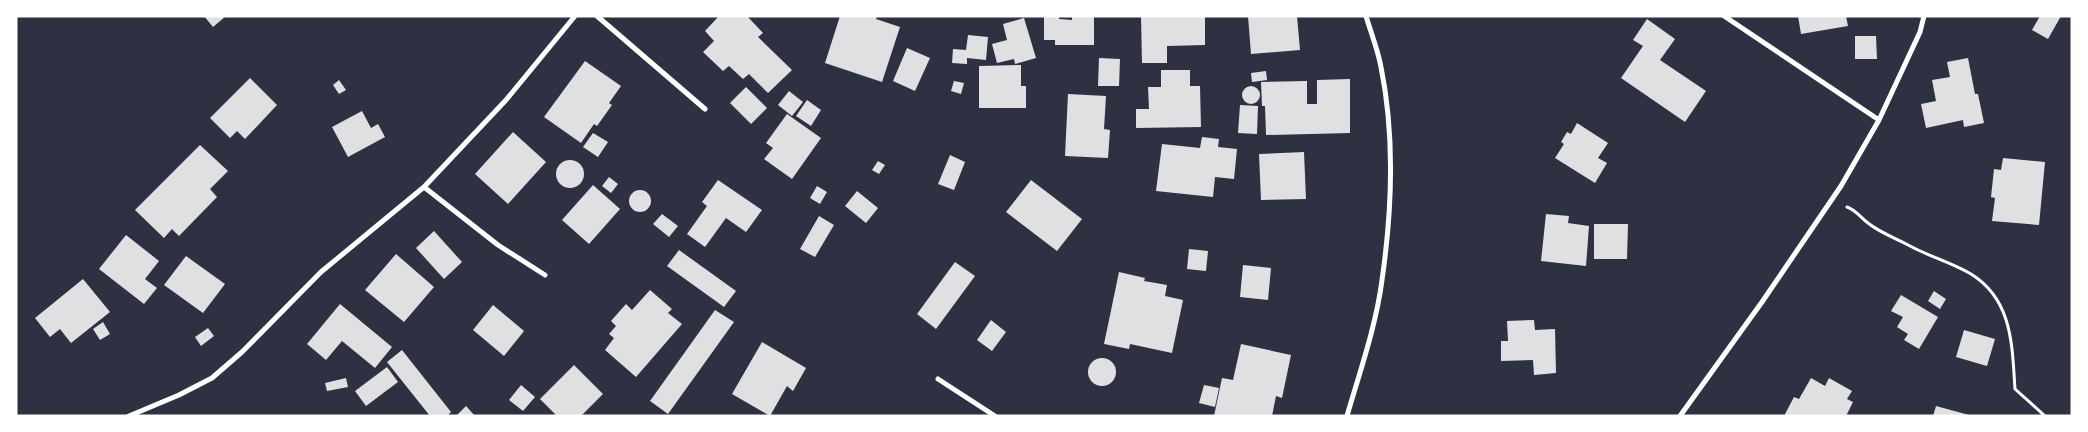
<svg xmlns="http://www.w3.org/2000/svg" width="2088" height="432" font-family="'PT Serif',serif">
<rect width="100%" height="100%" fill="#2d3142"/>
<path fill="#e0e0e3" d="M204,16H226L213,27Z
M719,16H747L763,33L758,37L792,70L768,93L749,74L743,79L729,66L723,71L703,52L714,41L705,31Z
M840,16H877L876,19L900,27L882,82L825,63Z
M1044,16H1059V19L1072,20V16H1094V45H1055V40H1044Z
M1141,16H1205V45L1167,46V63H1142Z
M1248,16H1297L1300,50L1251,54Z
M1798,16H1846L1848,26L1801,34Z
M2040,16H2061L2048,39L2032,30Z
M1024,18L1036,58L1015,64L1014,59L997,63L992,44L1007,40L1003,24Z
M1647,19L1675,39L1660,60L1706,91L1685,122L1621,78L1643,46L1633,40Z
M968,35L988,37L986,60L967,58V64L952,63L953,49L966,50Z
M1855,36H1876L1877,59H1855Z
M907,48L930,58L915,91L893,81Z
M1099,58L1120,59L1119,86H1098Z
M1968,58L1975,94H1978L1984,123L1964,127L1963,120L1926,128L1921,104L1936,101L1932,80L1950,77L1947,62Z
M585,61L621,86L609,103L612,105L597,126L594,124L581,143L544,117Z
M1021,65V86H1026V108H979V66Z
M1161,70H1190V86H1200L1201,127L1136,128V109H1149L1148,87H1161Z
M1266,71L1267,80L1252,82L1251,73Z
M250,78L277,105L245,139L237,131L230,138L210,118Z
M1350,79V133L1266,135L1265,106H1262L1261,82L1307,81V104H1317V80Z
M339,80L346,90L339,94L333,85Z
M954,81L964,83L961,94L951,91Z
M1242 95a9 9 0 1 1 18 0a9 9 0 1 1-18 0Z
M746,87L767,108L751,124L730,103Z
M789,91L803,102L792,116L778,105Z
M1068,94L1106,96L1104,129L1110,130L1108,158L1065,156Z
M807,100L821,110L811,126L796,116Z
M1240,105L1258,106L1257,134L1238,133Z
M362,111L371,128L378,124L385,137L348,157L332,127Z
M787,114L821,138L792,179L764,159L773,148L766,143Z
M1577,123L1608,143L1598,158L1607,163L1595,183L1555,158L1564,144L1561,142L1567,132L1571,134Z
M513,132L546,162L508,204L475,174Z
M593,133L608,142L598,157L583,147Z
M1202,137L1219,139L1218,147L1237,149L1234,179L1215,177L1213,197L1156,191L1162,144L1200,148Z
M200,145L228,171L210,189L217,197L179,236L172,229L164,238L135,210Z
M1304,152L1306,199L1261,200L1259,154Z
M950,155L965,162L954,190L938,184Z
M2003,158L2045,162L2039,225L1992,221L1995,198L1991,197L1994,169L2001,170Z
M556 174a14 14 0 1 1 28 0a14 14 0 1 1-28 0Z
M878,161L885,165L879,174L872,170Z
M609,177L618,184L611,193L602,186Z
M718,180L762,210L746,232L726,218L705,247L687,234L707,206L702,202Z
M1031,180L1082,219L1057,251L1006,212Z
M593,185L620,209L589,244L562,220Z
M817,186L827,192L820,204L810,198Z
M629 201a11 11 0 1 1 22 0a11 11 0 1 1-22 0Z
M857,191L878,208L866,223L845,206Z
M662,214L678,226L669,237L653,224Z
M1546,214L1569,216L1568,223L1589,226L1586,266L1541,261Z
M819,216L834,225L815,257L800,249Z
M1594,224H1628L1627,259H1594Z
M434,231L462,262L444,279L416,248Z
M126,235L159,261L145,279L157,288L144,304L99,269Z
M1189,249L1208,251L1206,271L1187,269Z
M679,250L736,291L724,307L667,266Z
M396,254L434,287L404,322L365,290Z
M186,256L225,284L203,313L164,285Z
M955,262L975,276L936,329L917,314Z
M1243,265L1271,268L1268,300L1240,297Z
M1119,272L1145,278L1144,281L1167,285L1165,296L1183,300L1172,353L1130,344L1129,349L1104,344Z
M83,279L110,312L71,343L60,329L50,337L35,318Z
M650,290L672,309L668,313L682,324L636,377L605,350L614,338L609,334L616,326L611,321L626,304L632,310Z
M1934,291L1946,299L1940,309L1928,301Z
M1901,295L1938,317L1919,349L1904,340L1908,334L1897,327L1903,317L1891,311Z
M340,304L392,347L375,368L342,341L326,360L307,344Z
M493,305L524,331L504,356L473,330Z
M715,310L734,322L668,414L650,401Z
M991,320L1006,332L992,351L977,340Z
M1534,320L1535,330L1555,329L1556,373L1534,375L1533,360L1501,361V341H1508L1507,321Z
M103,322L110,334L100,340L93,329Z
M208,328L214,336L201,346L195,337Z
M1964,330L1995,339L1987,366L1956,357Z
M762,342L806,368L793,391L787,386L770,416L732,394Z
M1241,344L1291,355L1282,398L1276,396L1272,416H1214L1222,378L1233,380Z
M402,350L451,412L447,416H430L387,362Z
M1088 372a14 14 0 1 1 28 0a14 14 0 1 1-28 0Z
M574,365L603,394L581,416H557L540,399Z
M387,367L398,382L366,406L355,391Z
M346,378L348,387L327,391L325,383Z
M1811,378L1825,386L1829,378L1852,391L1847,399L1853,402L1846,416H1784L1794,397L1799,399Z
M521,385L535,397L523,411L509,400Z
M1204,385L1219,388L1215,407L1199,403Z
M466,406L475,416H456Z
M1936,406L1969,415V416H1933Z"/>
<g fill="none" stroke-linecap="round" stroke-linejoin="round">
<path stroke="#fff" stroke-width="3" d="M1847,207C1856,210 1861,218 1868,223C1880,233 1898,239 1912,247C1931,257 1952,263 1971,274C2013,300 2012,346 2015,389L2045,416"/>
<path stroke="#fff" stroke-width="5" d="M597,16L705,109
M1724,16L1879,120
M424,187L498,245L545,275
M938,379L995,416
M129,416L179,395L212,378L242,352L321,272L424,187L506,100L575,16
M1347,416C1360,371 1376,326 1382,280C1392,211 1395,136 1381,67C1378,50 1371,33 1366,16
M1680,416L1762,302L1841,186L1879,120L1920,32L1924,16"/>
</g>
<rect width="2088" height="432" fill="none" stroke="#ffffff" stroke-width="35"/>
</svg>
